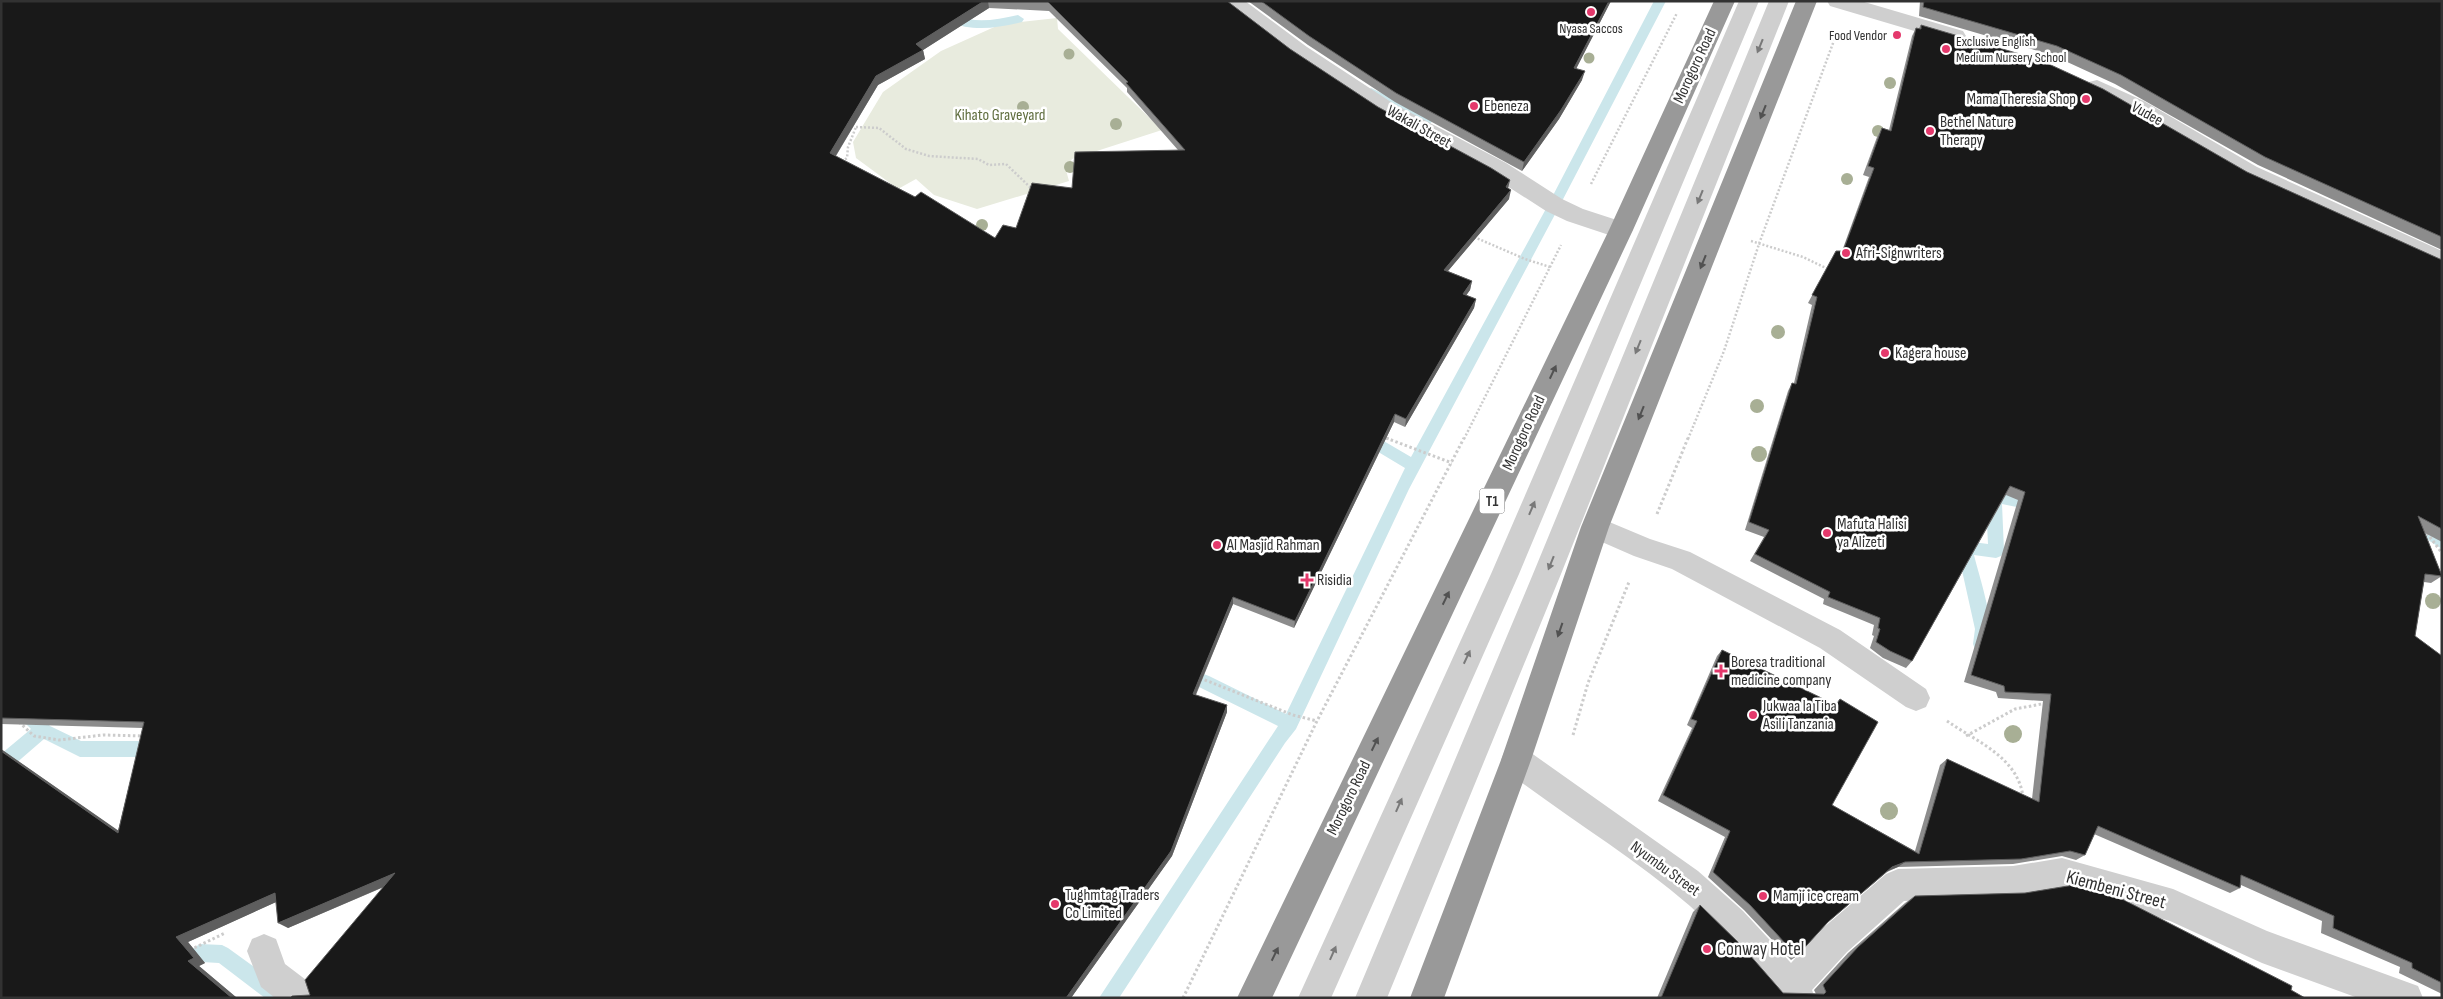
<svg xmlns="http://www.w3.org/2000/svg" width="2443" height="999" font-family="'Sofia Sans Condensed',sans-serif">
<rect width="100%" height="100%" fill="#fff"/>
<path fill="#e8ebde" d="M1057,18L1058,29L1162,130L1072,159L1066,170L1069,181L977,209L934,195L916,179L898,189L856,158L853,142L883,92L941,51L1001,24Z"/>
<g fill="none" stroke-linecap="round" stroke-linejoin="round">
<path fill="#cbe6eb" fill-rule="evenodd" d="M924,1H937C960,26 987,22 1018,15L1024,19L1022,22C987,31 948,34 924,1Z
M1654,1H1666L1560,205L1409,489L1296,729L1285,743L1119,998H1099L1278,726L1197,686L1176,678L1174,673L1176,668L1182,666L1209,676L1286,714L1405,468L1360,441L1358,437L1360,433L1365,431L1370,433L1411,457L1548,205Z
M1371,88L1433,117L1435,120L1429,124L1425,123L1367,95L1365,92Z
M1996,491L2036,499L2041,501L2044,505L2041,509L2036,511L2002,504L2004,551L2001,556L1996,558L1974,555C1980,580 1997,626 1987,649L1981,651L1975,649L1973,644L1975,629L1957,548L1960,543L1965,541L1988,544L1986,502L1991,493Z
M2413,516L2442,534V549L2408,527L2405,522L2408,517Z
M1,688L22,698L50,726L81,741H158L164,743L166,749L164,755L158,757H80L44,739L7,771L1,773V754L31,729L10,708L1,704Z
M200,944L222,945L228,948L282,987L284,994L283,998H265L219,963L202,962L181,975L175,972L172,966L175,960Z"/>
<path stroke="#ccc" stroke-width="2.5" stroke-dasharray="2 2" stroke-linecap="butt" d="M856,127L879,128L906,149L929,156L978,159L989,165L1006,164L1033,190
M842,162L847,158L848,147L856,127
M1591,184L1677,13
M1474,237L1525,259L1550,267
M1751,241L1803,257L1830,270
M1383,437L1390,439
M1464,439L1561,245
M1688,439L1724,351L1759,244L1836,35"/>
<path stroke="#ccc" stroke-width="3" stroke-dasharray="2.5 2.5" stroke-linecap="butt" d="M1386,438L1452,463
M1657,514L1688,438
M2424,529L2442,553
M1200,678L1293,715L1317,721
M1947,721C1977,742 2018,757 2023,797
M19,722L34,736L59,740L103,735L144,736
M1573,735L1588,683L1629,582
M1966,736L2015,709L2047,703
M190,950L225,933
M1183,998L1317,721L1464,438"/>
<path fill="#cfcfcf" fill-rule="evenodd" d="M1739,1H1759L1519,574L1331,998H1298L1491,574Z
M1769,1H1789L1561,574L1387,998H1355L1533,574Z
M1595,516L1650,539L1690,552L1840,630L1926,689L1930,698L1926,707L1916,711L1906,707L1820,648L1672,569L1634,556L1586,535L1582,527L1586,519Z"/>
<path fill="#cfcfcf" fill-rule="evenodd" d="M1221,1H1245L1307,47L1394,104L1506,163L1562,199L1583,209L1629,224L1633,230L1629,236L1621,239L1567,221L1546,211L1490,175L1378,114L1291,57L1224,6Z
M1827,1H1861L1963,31L1966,36L1963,41L1955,43L1830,6Z
M2097,80L2144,101L2257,167L2442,251V271L2241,179L2128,112L2089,92L2086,87L2089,82Z
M1516,745L1527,750L1698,871L1743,911L1791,963L1823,928L1886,874L1898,869L2013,866L2062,858L2173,889L2267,931L2418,986L2423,998H2358L2262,963L2170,921L2062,890L2013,898L1904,901L1847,952L1812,990L1815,998H1776C1750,965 1721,934 1690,906C1632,856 1566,817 1505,770L1501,760L1505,750Z
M264,934L276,939L285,964L314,986L319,998H275L261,987L247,951L252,939Z"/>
<path fill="#999" fill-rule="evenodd" d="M1714,1H1735L1633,230L1272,998H1237L1609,230Z
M1796,1H1817L1609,527L1531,760L1444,998H1410L1501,760L1581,527Z"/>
</g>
<g fill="#a8af95">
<circle cx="1069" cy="54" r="5.5"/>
<circle cx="1589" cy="58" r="5.5"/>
<circle cx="1890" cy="83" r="6"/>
<circle cx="1023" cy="107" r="6"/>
<circle cx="1116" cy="124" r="6"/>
<circle cx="1878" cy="131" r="6"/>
<circle cx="1070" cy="167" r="6"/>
<circle cx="1847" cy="179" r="6"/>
<circle cx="982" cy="225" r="6"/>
<circle cx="1778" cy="332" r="7"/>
<circle cx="1757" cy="406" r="7"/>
<circle cx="1759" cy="454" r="8"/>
<circle cx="2433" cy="601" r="8"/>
<circle cx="2013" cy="734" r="9"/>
<circle cx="1889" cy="811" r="9"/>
</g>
<path fill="#8c8c8c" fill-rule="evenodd" d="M1,1H1227L1290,49L1378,107L1508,188L1509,199L1448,271L1472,281L1470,290L1466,295L1476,299L1474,308L1405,427L1394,422L1294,628L1233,604L1196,695L1227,712L1172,856L1071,998H290L310,995L384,887L288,928L276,902L188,942L205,963L199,966L237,998H1V749L118,831L143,728L1,724ZM989,8L1049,11L1127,88V92L1178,150L1072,188L1016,228L995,238L836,156L878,85L925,59L923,50Z
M1248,1H1611L1576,68L1582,80L1559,119L1522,171L1395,102L1308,45Z
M1920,1H2442V250L2258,165L2115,84L2052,55L1919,16Z
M1921,25L2442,260V542L2425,533L2442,576L2431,583L2424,582L2415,636L2442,656V994L2399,973L2400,967L2321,933L2322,921L2241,885L2240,888L2230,893L2094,834L2085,855L2076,860L2062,856L2013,864L1898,867L1887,872L1828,922L1797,956L1791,960L1744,910L1708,877L1725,837L1658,801L1692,728L1687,725L1717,656L1722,650L1835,705L1840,699L1832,805L1915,851L1940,765L1947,759L2032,799L2043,701L1998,698L1996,692L1964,682L2018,500L2006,495L1912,661L1906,668L1883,658L1870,648L1874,636L1872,635L1874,625L1823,604L1824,599L1750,561L1764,537L1745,530L1788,391L1792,383H1794L1812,305L1808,303L1836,251H1842L1869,177L1863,175L1877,137L1882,128L1889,130L1912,36L1916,28H1919Z
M1915,896L2291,990L2305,998H1657L1693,912L1700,905L1783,993L1816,994L1814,990L1848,953L1905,903Z"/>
<path fill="#5e5e5e" d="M984,1H988L989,8L920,52L923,50L925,59L878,85L832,162L830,153L876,76L916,44Z
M1609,1H1611L1572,77L1574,68Z
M1585,71L1582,80L1559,119L1522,171L1524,162Z
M1510,180L1508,189L1506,187Z
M1511,190L1509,199L1442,278L1444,270Z
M1472,281L1470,290L1461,303L1463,294Z
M1476,299L1474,308L1405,427L1406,419Z
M1395,414L1394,422L1294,628L1295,621Z
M1233,597V604L1193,701V694Z
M1227,705V712L1172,856L1071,998H1066Z
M1,749L129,838L118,833L1,751Z
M1905,862L1898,867L1885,872L1892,867Z
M395,873L404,878L288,928L278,923Z
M275,893L285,898L188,942L205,963L199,966L237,998H232L188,961L176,937Z"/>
<path fill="#191919" stroke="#5e5e5e" d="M1,1H984L916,44L923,50L876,76L830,153L915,197L921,192L995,238L1003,225L1016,228L1032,183L1072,188L1075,152L1185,150L1126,83L1128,82L1047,1H1042H1227L1290,49L1378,107L1491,168L1510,180L1506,187L1511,190L1444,270L1472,281L1463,294L1476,299L1406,419L1395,414L1295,621L1233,597L1193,694L1227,705L1171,851L1066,998H290L292,996L310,995L305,980L395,873L278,923L275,893L176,937L194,958L188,961L232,998H1V751L118,833L144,722L1,718Z
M1261,1H1609L1574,68L1585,71L1561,110L1524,162L1396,93L1309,36Z
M1924,1H2442V237L2265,157L2121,75L2057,46L1923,7Z
M1921,25L2040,60L2103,89L2247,172L2442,260V529L2418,516L2442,576L2425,574L2415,636L2442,656V983L2412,968V963L2333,928L2334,916L2241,875L2240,888L2098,826L2085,855L2070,851L2021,859L1905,862L1892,867L1828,922L1797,956L1750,905L1713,872L1730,831L1663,795L1697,721L1691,719L1722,650L1836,705L1840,699L1878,722L1832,805L1919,854L1947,759L2039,802L2051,694L2005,692L2004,686L1971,675L2025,492L2010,486L1912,661L1890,651L1876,642L1880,629L1878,628L1880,618L1828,597L1830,592L1755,554L1769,530L1749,522L1792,383L1796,384L1817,297L1812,295L1836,251H1843L1874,168L1868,166L1882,128L1891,131L1916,28L1921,29Z
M2074,885L2120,898L2292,986L2291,990L2305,998H1661L1700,905L1741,945L1783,993L1824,994L1826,992L1823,985L1858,947L1915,896L2025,893Z"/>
<defs><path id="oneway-solid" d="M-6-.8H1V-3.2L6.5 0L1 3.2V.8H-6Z" transform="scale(1.25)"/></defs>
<g fill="#797979">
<use href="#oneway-solid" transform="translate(1760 46) rotate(112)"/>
<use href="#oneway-solid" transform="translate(1700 197) rotate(112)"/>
<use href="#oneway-solid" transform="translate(1638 347) rotate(112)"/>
<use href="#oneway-solid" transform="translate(1532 508) rotate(-67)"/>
<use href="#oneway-solid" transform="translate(1551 563) rotate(112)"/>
<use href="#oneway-solid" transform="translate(1467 657) rotate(-65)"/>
<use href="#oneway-solid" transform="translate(1399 805) rotate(-66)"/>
<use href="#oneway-solid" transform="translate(1333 953) rotate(-66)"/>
</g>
<g fill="#515151">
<use href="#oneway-solid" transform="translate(1763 112) rotate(112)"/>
<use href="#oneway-solid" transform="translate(1703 262) rotate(112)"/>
<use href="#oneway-solid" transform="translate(1553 372) rotate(-65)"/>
<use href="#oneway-solid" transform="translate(1641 413) rotate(112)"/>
<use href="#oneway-solid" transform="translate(1446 598) rotate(-64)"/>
<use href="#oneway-solid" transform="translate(1560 630) rotate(109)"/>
<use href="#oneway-solid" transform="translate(1375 744) rotate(-64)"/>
<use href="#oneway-solid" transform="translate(1275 954) rotate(-64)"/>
</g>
<g fill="#e4396c" stroke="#fff" stroke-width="2">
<circle cx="1591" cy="12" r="5"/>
<circle cx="1897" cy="35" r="5"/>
<circle cx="1946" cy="49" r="5"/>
<circle cx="2086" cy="99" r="5"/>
<circle cx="1474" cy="106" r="5"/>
<circle cx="1930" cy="131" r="5"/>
<circle cx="1846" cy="253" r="5"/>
<circle cx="1885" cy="353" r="5"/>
<circle cx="1827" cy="533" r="5"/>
<circle cx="1217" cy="545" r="5"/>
<path d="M1304.5 572.5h5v5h5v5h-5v5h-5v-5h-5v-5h5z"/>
<path d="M1718.5 663.5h5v5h5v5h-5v5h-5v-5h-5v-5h5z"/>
<circle cx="1753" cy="715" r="5"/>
<circle cx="1763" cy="896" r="5"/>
<circle cx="1055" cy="904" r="5"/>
<circle cx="1707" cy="949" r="5"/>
</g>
<g text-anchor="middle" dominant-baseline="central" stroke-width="5" stroke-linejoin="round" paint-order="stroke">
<g font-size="14" fill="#323232" stroke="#fff">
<text x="1591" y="28">Nyasa Saccos</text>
<text x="1887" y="35" text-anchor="end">Food Vendor</text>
<text x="1956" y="41" text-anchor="start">Exclusive English<tspan x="1956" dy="16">Medium Nursery School</tspan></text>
</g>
<rect fill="#fff" stroke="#707070" stroke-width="1" x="1479.5" y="488.5" width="25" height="25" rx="4"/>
<g font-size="15" font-weight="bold" fill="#323232">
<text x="1492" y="501">T1</text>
</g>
<g font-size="16" fill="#323232" stroke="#fff">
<text transform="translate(1695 66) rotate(-65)">Morogoro Road</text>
<text transform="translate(2147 114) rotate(29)">Vudee</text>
<text transform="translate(1419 127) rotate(29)">Wakali Street</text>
<text transform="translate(1524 433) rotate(-65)">Morogoro Road</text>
<text transform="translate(1349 798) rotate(-64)">Morogoro Road</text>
<text transform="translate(1665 869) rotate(36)">Nyumbu Street</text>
</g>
<g font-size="16" fill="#323232" stroke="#fff" text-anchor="start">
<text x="2076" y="99" text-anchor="end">Mama Theresia Shop</text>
<text x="1484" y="106">Ebeneza</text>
<text x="1940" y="122">Bethel Nature<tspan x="1940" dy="18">Therapy</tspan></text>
<text x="1856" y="253">Afri-Signwriters</text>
<text x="1895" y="353">Kagera house</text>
<text x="1837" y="524">Mafuta Halisi<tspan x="1837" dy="18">ya Alizeti</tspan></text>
<text x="1227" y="545">Al Masjid Rahman</text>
<text x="1317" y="580">Risidia</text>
<text x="1731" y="662">Boresa traditional<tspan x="1731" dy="18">medicine company</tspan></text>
<text x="1763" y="706">Jukwaa la Tiba<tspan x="1763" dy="18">Asili Tanzania</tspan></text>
<text x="1065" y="895">Tughmtag Traders<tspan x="1065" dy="18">Co Limited</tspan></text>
<text x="1773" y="896">Mamji ice cream</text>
</g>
<g font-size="16" fill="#606e3f" stroke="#fff">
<text x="1000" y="115">Kihato Graveyard</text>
</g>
<g font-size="19" fill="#323232" stroke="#fff">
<text transform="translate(2116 890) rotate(15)">Kiembeni Street</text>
</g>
<g font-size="19" fill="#323232" stroke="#fff" text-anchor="start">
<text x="1717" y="949">Conway Hotel</text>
</g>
</g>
<rect width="2443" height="999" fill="none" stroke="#323232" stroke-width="5"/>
</svg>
